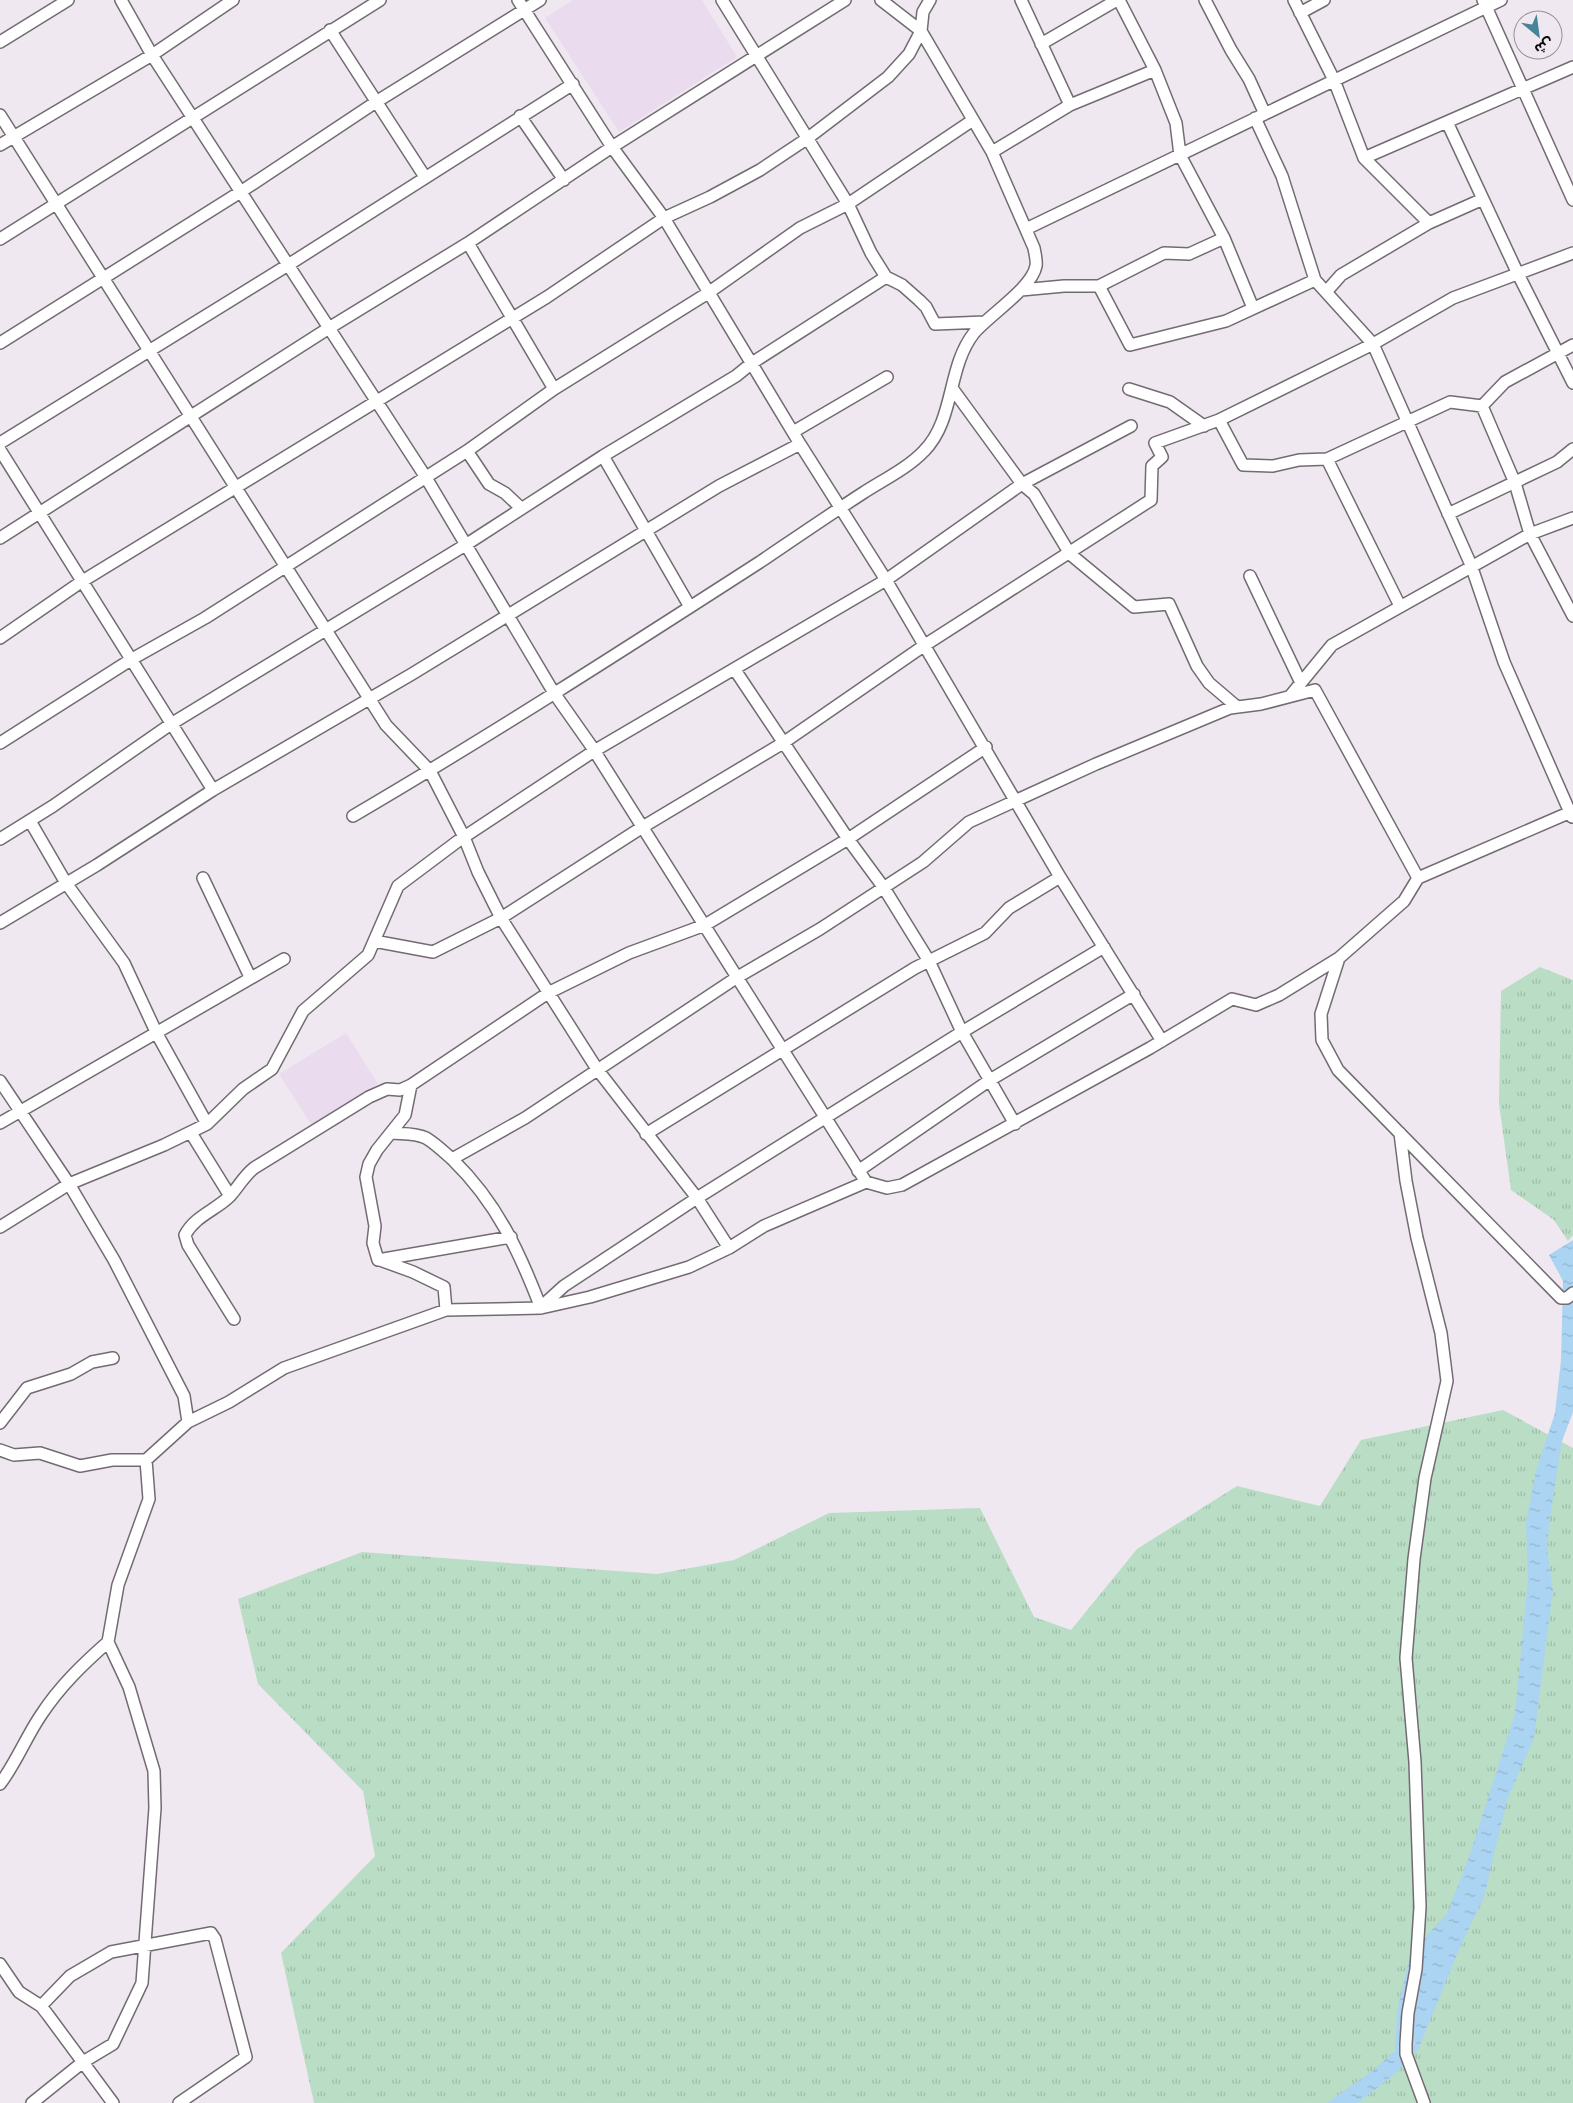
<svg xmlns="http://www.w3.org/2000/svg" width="1573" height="2103" font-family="'Titillium Web','Noto Sans Arabic',sans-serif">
<defs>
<pattern id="grass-tufts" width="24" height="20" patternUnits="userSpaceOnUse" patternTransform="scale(1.25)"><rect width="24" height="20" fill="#b9dec5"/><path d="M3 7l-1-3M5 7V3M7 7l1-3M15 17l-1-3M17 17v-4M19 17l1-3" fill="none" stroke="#9ebda8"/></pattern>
<pattern id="water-ripples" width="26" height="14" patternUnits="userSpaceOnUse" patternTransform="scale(1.25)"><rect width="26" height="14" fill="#abd3f2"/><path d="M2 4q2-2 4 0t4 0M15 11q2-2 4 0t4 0" fill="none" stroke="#92b4ce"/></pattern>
</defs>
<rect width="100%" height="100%" fill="#f0e8f0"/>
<path fill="#eadbee" d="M573,0H702L737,57L619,132L545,18Z
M346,1033L378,1084L312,1126L279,1074Z"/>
<path fill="url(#grass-tufts)" d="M1540,967L1573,980V1235L1568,1241L1554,1220L1511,1190L1499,1104L1501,991Z
M1503,1410L1573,1448V2103H314L281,1953L375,1856L363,1791L258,1684L238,1599L362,1552L657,1574L734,1560L829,1513L980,1508L1034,1617L1071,1630L1137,1549L1237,1486L1320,1506L1361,1440Z"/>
<path fill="url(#water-ripples)" d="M1573,1240V1412L1562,1441L1550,1517L1547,1548L1553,1590L1534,1738L1507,1800L1484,1897L1460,1947L1418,2050L1396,2073L1358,2103H1327L1371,2072L1395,2051L1397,2010L1411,1952L1447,1914L1469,1857L1515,1714L1528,1580L1526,1521L1536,1471L1555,1413L1561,1360L1563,1281L1549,1255Z"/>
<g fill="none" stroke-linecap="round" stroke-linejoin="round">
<g stroke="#726b72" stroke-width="14">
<path id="minor" d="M121,0L152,55L425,476L554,693L592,747L866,1182L887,1188L902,1185L1150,1048L1232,999L1256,1005L1279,995L1339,958L1404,901L1418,878L1573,811
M518,0L612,147L664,218L800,444L886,580L1060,877L1162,1041
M722,0L848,204L871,253L886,277L902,285L919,300L926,307L935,324L985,322
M1021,0L1070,105
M1119,0L1155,70L1176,123L1180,155L1224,238L1253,308
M1205,0L1231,50L1249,79L1265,114
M1294,0L1334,80L1364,158L1429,223
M1483,0L1573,200
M1300,13L1324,0
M330,30L425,177
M0,42L68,0
M1041,44L1117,0
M0,115L386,725L430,771L464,837L478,872L501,918L597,1069L697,1198L729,1248
M520,116L564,180
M1255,118L1282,176L1315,280L1373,344L1471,565L1504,662L1572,817
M1447,122L1518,274L1573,383
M0,145L152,55L233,0
M992,152L1070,105L1155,70
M1364,158L1573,67
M1026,229L1501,0
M0,239L380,0
M468,243L554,389
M1099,286L1164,253L1189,254L1224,238
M1021,290L1064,286H1099L1130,345L1226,321L1315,280
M1326,292L1341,275L1429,223L1483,199
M0,343L242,191L376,102L540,0
M952,388L1022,484L1034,494L1070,554L1134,607L1169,604L1197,666L1209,683L1236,706
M1129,389L1170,402L1204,426
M1482,406L1515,483L1530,534L1573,616
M1219,420L1243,465L1273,466L1299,460L1327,459L1450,402L1482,406L1505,382L1573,345
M793,432L887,377
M0,443L288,265L573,84
M0,450L213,790
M467,451L489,484L505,493L521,508
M603,456L690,607
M1327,459L1400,606
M1448,514L1557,462L1573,449
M0,538L329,328L468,243L612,147L845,0
M1250,576L1301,683
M0,638L81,582L547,297L664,218L710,197L760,170L808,138L888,77L909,54L921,31L923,12L930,0
M735,670L848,839L884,888L929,961L962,1032L1015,1124
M1291,695L1332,645L1530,534L1573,518
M0,743L132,659L205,618L467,451L554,389L708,293L800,228L848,204L973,120
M353,816C491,735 625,649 760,562C794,539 829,515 863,493C883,480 908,468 924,451C955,420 947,367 974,333C989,315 1032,288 1036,266C1037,261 1035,254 1034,248L992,152L921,31L881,0
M30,821L66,883L124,963L157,1034L207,1124
M0,839L53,806L171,724L467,544L603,456L736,376L752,363L886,277
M203,878L250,977
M0,923L97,865L213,790L412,674L719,486L800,444
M374,941L433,952L501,918L641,828L783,743L925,645L1151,500L1152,466L1162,457L1155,443L1219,420L1373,344L1453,298L1573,253
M1339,958L1321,1014L1322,1040L1338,1070L1561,1298H1567L1573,1293
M0,1081L69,1184L114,1260L184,1396L188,1422
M0,1123L284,959
M191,1133L230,1196
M392,1133C403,1134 416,1133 426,1138C436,1144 444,1152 453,1160C497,1203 519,1251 541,1308
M1400,1133L1406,1181L1417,1238L1441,1333L1447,1381L1425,1478L1414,1559L1406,1658L1415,1762L1420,1907L1416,1969L1408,2013L1406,2044V2054L1424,2103
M646,1134L915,968L985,933L1009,908L1060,877
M452,1159L525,1118L736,978L820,929L923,862L969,822L1096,764L1230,708L1261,704L1315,690L1418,878
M858,1171L990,1080L1134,994
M0,1227L69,1184L164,1145L207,1124L243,1089L272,1069L303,1011L368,955L398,886L458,841L594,751L886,580L1022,484L1131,426
M378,1260L373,1243L375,1226L366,1177L369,1164L377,1150L405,1115L411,1085L548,993L629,953L705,925L848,839L986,747
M378,1260L511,1237
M380,1260L413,1272L444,1287L446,1310
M542,1306L564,1286L697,1198L962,1032L1104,947
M234,1319L188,1245L185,1235C195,1216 216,1210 230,1196C239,1186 244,1176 254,1168L369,1097L387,1089L400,1090L411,1085
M0,1423L27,1388L71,1374L92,1362L113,1358
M0,1450L14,1455L40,1453L80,1466L112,1460H146L188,1422L229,1402L284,1368L446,1310L541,1308L590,1297L689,1267L729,1248L764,1226L866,1182
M0,1784C16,1763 26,1737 41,1715C60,1686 83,1664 108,1642
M0,1964L19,1992L41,2006L48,2015L113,2103
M41,2006L70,1976L111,1952L211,1933L215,1939L246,2057L179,2103
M32,2103L83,2062L113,2044L142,1983L155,1808L154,1771L129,1687L108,1642L118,1585L149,1499L146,1460"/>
</g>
<use href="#minor" stroke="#fff" stroke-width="11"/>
</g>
<g transform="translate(1538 35) rotate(151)"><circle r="24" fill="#f0e8f0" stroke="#969096"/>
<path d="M0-4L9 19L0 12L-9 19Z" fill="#458499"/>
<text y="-8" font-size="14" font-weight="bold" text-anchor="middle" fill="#100d10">ش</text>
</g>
</svg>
